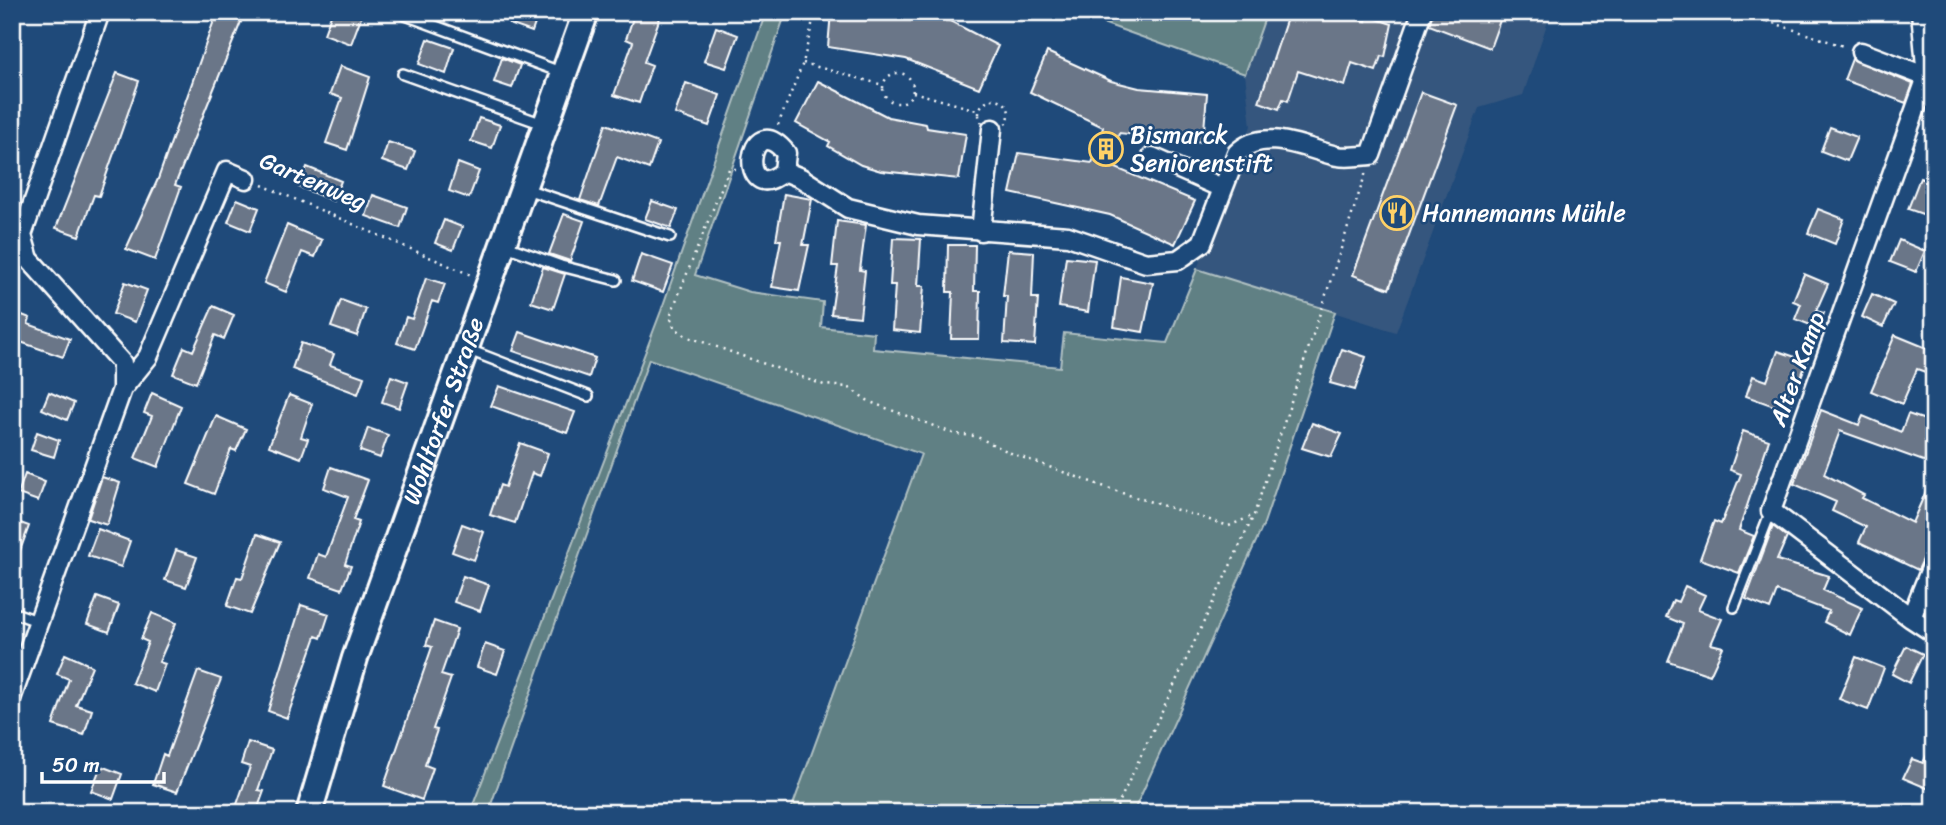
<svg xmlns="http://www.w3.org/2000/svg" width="1946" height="825" font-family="Sriracha,sans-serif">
<rect width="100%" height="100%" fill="#1f4a7a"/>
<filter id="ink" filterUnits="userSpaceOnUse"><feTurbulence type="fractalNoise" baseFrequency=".0143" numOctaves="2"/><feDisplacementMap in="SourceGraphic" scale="14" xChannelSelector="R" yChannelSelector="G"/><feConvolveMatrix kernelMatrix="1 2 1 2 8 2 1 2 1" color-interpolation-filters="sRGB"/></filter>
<g filter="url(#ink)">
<path fill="#36577e" d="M1267,12H1551L1523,95L1479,108L1396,332L1197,269L1251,126L1245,74Z"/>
<path fill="#608084" stroke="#b0c0c2" stroke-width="2" d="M766,12H786L695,275L750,292L823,302L821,327L874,333L873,349L1060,367L1064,333L1167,343L1197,269L1335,312L1263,526L1133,813H790L921,454L649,359L488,813H470L661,311Z
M1072,12H1267L1245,74Z"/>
<path fill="#6a7688" stroke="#fff" stroke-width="2" d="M217,12H245L175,185L181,187L155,260L126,249L158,179Z
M332,12H363L351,44L324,34Z
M513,12H539L532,32L509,24Z
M635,12H662L644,62L652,65L639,103L614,95L633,42L626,39Z
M831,12H933L998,46L979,88L906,59L828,47Z
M1289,12H1339L1366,21L1368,16L1392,24L1385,57L1381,56L1376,71L1352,63L1345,86L1298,71L1288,101L1283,99L1279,109L1259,102Z
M1433,12H1503L1490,48L1429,25Z
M716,27L738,35L726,68L704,61Z
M428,39L454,48L446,74L419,64Z
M1047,52L1111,81L1139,88L1207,94L1203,142L1119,133L1111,166L1195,201L1175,244L1110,215L1010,193L1019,153L1092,163L1099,145L1103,127L1030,92Z
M502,58L520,65L512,88L494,82Z
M1852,59L1913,84L1906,103L1844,80Z
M340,66L370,77L347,150L326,143L342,98L330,94Z
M117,73L139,81L99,196L94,195L79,236L56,228Z
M818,81L888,117L926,124L927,128L966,134L959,179L881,171L861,165L828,146L830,142L796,123Z
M686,83L720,95L709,126L675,114Z
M1421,92L1457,105L1389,289L1353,275Z
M479,118L500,125L492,148L471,141Z
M606,124L658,143L649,169L617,157L599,206L580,200Z
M1830,127L1857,137L1847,161L1821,151Z
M388,142L415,151L408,170L382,161Z
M458,163L479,171L469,198L449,191Z
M307,167L341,181L333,201L299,187Z
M1920,178L1934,183V218L1908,209Z
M784,194L812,199L803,245H809L799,291L772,287L781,240H776Z
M373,195L407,207L400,228L366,216Z
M237,199L259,208L250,231L228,222Z
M652,201L678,210L671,228L645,219Z
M1818,209L1844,219L1835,244L1808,233Z
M564,214L584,221L570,261L549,254Z
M444,220L462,227L453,250L435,243Z
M837,221L866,225L860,270L865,271L860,317L831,314L838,266H832Z
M287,225L322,240L315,257L302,252L286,292L264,283Z
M893,238L921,239L918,286H924L920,333L892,330L895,285H890Z
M1899,240L1925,251L1916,272L1890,262Z
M948,245H975L974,291H980L979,339H951L953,292H947Z
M1008,250L1034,252L1032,298H1038L1035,345L1004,343L1007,296H1003Z
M641,254L673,265L663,292L632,281Z
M1066,257L1095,260L1088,312L1059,307Z
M543,267L565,274L553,309L531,302Z
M1804,274L1828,284L1816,311L1824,313L1818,328L1795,319L1801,304L1793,301Z
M1121,277L1153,283L1143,332L1114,327Z
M426,278L445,284L438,303L432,301L415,349L397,343L406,317L412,319Z
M125,282L147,290L135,322L113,314Z
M1872,294L1894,304L1883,327L1862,317Z
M341,300L366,309L357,336L331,327Z
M213,306L234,315L224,339L215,335L196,383L173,374L184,347L193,351Z
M12,311L30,318L28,324L70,339L63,357L12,339Z
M520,332L595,358L589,377L513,351Z
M1895,335L1934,351V375L1917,369L1902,404L1871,391Z
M301,343L334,354L330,365L364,377L358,394L292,369Z
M1342,349L1366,357L1355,390L1330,383Z
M1778,351L1807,361L1788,411L1746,396L1753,376L1767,381Z
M391,376L408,382L399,408L382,402Z
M499,386L575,412L567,433L491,406Z
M49,392L74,403L67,420L42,409Z
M152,393L181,406L158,467L135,458L152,416L144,413Z
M289,395L312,404L301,437L308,439L301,458L269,446Z
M1821,410L1859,425L1863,416L1901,432L1908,414L1934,423V441L1926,462L1840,431L1824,474L1864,495L1862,498L1912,523L1934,473V536L1918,570L1859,542L1866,527L1832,511L1836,502L1794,484Z
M216,416L246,429L236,451L231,449L214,494L188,484Z
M1312,423L1342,434L1331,457L1302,448Z
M368,428L388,435L380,458L360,451Z
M1743,431L1769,440L1739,530L1754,536L1739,573L1700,559L1714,521L1721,524L1741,474L1730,470Z
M37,432L59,440L54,457L31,450Z
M520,443L548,453L540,476L532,473L515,523L490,515L500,485L505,487Z
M331,467L368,480L353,520L359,522L345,564L351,566L342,589L310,578L318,554L326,557L348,497L324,488Z
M25,474L45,482L38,501L18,494Z
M102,477L120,483L107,525L88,519Z
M12,520L29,526L14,567H12Z
M462,524L484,532L474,560L452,552Z
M1773,526L1787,537L1777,560L1829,576L1823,590L1862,608L1850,635L1824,622L1829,611L1777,591L1770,609L1746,599Z
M98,529L130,541L121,567L88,556Z
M257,534L280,542L250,614L227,606L237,577L242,578Z
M176,550L197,557L186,587L165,580Z
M463,576L489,585L480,611L454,602Z
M1685,586L1705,595L1698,610L1722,619L1711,644L1723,647L1710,675L1668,661L1683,624L1666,617L1673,600L1678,602Z
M97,597L119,605L109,632L87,624Z
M301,605L329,614L321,638L316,636L287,718L268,711Z
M152,613L176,623L159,662L165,664L155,692L132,683L148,642L141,639Z
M434,621L457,629L441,675L451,678L433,729L437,730L425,765L433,768L422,800L384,786L432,647L426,645Z
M485,644L505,651L497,674L477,667Z
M1906,646L1923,654L1909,683L1892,674Z
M65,654L92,666L76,705L92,710L84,735L53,725L69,679L57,674Z
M1856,657L1884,668L1868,710L1839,699Z
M198,671L221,679L177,792L153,784L163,754L167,756Z
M1934,741V791L1903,778L1912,759L1923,763Z
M248,742L272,750L258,790L264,791L256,813H234L250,767L241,764Z
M101,766L122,774L113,799L91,791Z"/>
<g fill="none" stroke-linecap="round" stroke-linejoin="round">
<g stroke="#fff" stroke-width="14">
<path id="lane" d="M400,13L563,73
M403,74L543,124
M523,188L670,237
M506,246L561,266L616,280
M469,350L588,396
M1734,607L1771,511
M12,612L40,622"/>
</g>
<g stroke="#fff" stroke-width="23">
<path id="street" d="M1921,12L1927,77L1934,79
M1861,52L1927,77L1771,511L1911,618L1934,561
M1152,157L1222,188
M784,171C737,211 746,104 786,153L784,171L801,178L848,208L918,225L1068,236L1146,263L1178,260L1202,243L1237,153C1264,126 1306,149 1337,156C1348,158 1360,156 1371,155L1422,12
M981,231L992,129
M122,389L148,357L227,171L246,179
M1911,618L1934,633
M12,696L122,389V363L29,259L22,235L100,12"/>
</g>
<g stroke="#fff" stroke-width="30">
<g id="secondary">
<path id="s1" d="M309,813L355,658L586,12"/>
</g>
</g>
<path stroke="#fff" stroke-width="2.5" stroke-dasharray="2 5" stroke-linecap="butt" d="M1740,12L1846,47
M803,63L883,85
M883 88a15 15 0 1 1 30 0a15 15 0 1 1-30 0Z
M913,92L980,111
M979 114a15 15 0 1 1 30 0a15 15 0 1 1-30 0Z
M778,125L803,63L815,12
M736,169H729L670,316L674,327L686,336L824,385L848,387L870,402L955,434L975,436L1013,454L1119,492L1229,526L1254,515
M262,185L471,275
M1114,813L1254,515L1366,172"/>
<use href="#lane" stroke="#1f4a7a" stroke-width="9"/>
<use href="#street" stroke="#1f4a7a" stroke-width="18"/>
<use href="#secondary" stroke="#1f4a7a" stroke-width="24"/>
</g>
</g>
<defs>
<g id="building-ring" transform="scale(1.75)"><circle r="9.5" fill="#1f4a7a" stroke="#ffd166" stroke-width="1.5"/><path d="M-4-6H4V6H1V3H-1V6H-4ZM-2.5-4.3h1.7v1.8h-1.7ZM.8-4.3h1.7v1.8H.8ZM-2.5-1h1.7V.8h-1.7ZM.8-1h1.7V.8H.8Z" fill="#ffd166"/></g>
<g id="restaurant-ring" transform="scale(1.75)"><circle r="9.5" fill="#1f4a7a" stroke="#ffd166" stroke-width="1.5"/><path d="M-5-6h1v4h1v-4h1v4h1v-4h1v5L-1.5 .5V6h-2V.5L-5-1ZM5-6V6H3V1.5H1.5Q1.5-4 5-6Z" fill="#ffd166"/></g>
</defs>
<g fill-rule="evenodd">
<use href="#building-ring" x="1106" y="149"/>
<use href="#restaurant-ring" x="1397" y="213"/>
</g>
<g text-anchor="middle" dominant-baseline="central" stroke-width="5" stroke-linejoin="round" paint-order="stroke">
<g font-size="24" fill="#fff" stroke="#1f4a7a" text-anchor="start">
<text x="1130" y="135">Bismarck<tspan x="1130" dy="28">Seniorenstift</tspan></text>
<text x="1422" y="213">Hannemanns Mühle</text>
</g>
<g font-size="24" fill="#fff" stroke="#1f4a7a">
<text transform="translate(313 181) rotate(23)">Gartenweg</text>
<text transform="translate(1797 369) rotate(-70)">Alter Kamp</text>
<text stroke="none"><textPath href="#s1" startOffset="424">Wohltorfer Straße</textPath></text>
</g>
</g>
<rect width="1946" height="825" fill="none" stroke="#1f4a7a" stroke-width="42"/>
<rect x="21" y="21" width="1904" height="783" fill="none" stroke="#fff" stroke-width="2.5" filter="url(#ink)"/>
<path d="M42 772v10h122v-10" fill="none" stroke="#ffffff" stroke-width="3.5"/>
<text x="52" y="772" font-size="21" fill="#ffffff" stroke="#1f4a7a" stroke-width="5" paint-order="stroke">50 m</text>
</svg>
